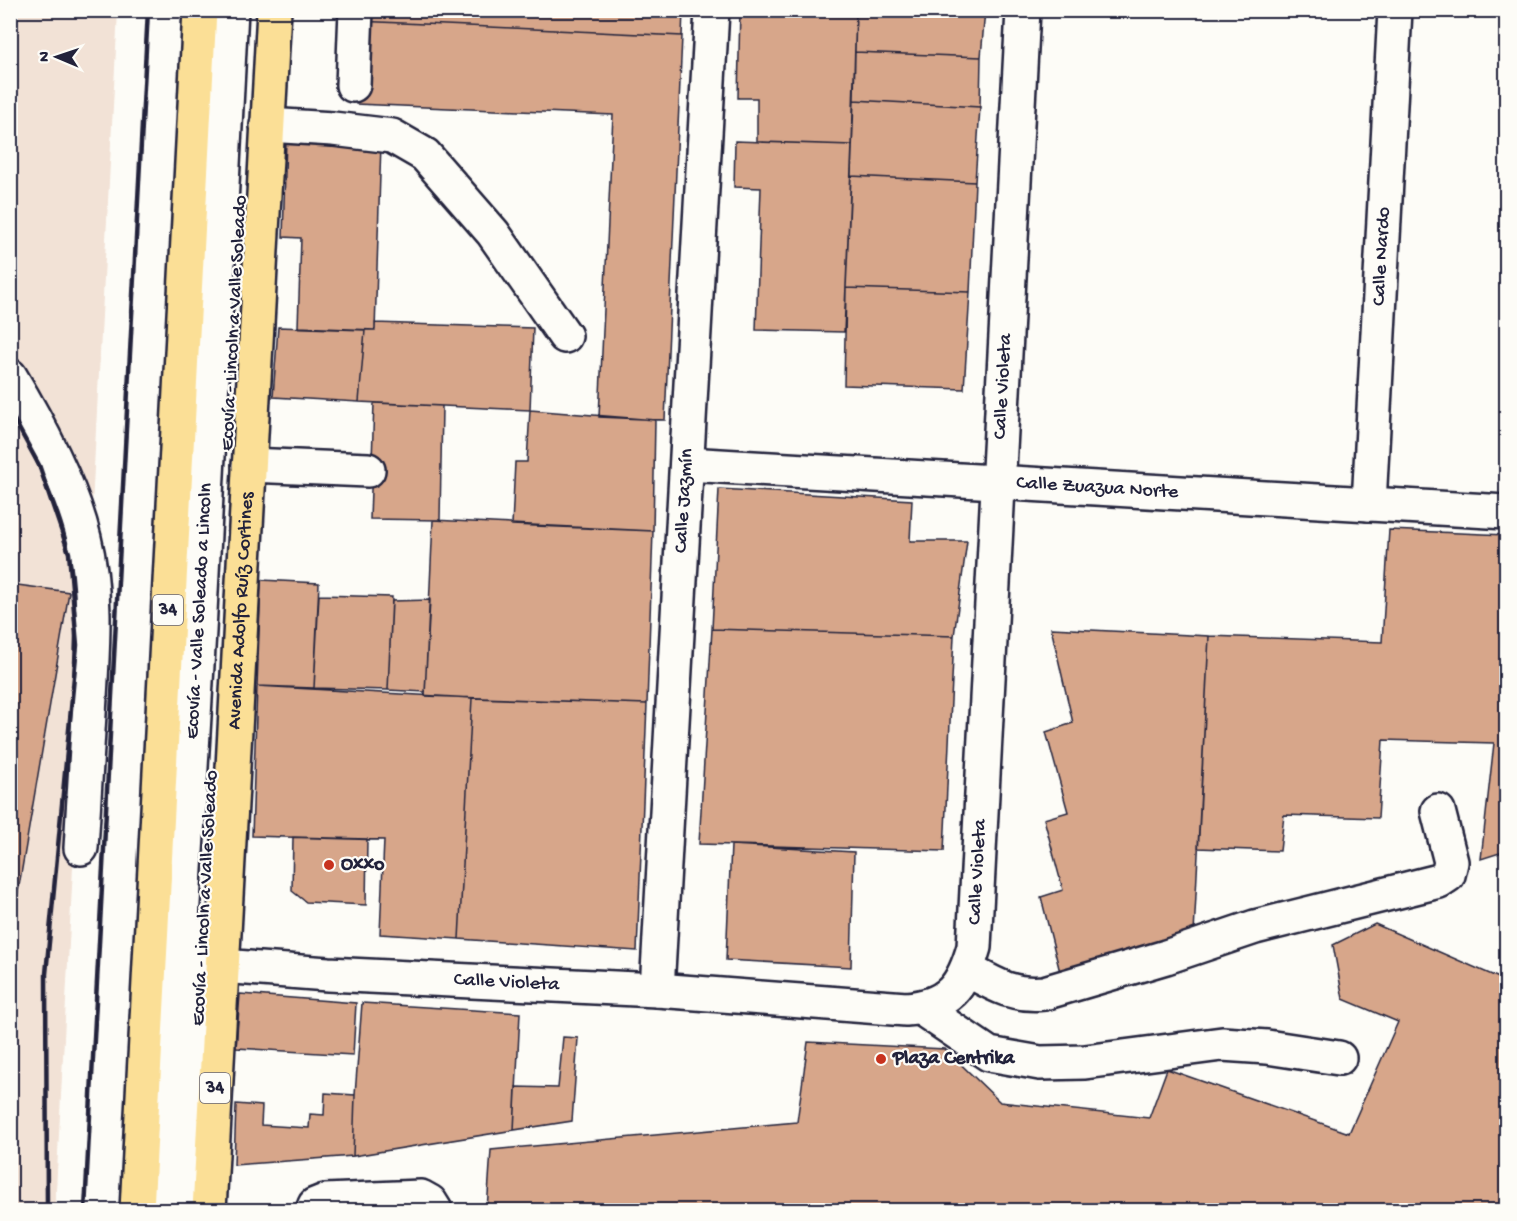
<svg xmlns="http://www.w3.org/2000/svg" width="1517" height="1221" font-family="'Gochi Hand',sans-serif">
<rect width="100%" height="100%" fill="#fdfcf7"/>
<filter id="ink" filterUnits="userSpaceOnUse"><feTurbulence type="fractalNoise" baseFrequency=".0167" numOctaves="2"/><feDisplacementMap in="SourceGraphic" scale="12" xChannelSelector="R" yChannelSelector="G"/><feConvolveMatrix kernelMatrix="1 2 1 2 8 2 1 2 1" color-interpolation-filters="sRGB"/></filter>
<g filter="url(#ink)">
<path fill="#f2e2d6" d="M10,11H118L55,1210H10Z"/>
<path fill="#d7a68a" stroke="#22223b" stroke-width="1.5" d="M359,10H683L682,36L358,21Z
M740,10H856L852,145L757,142V98H738Z
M856,10H985L981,57L855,52Z
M358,21L682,36L665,420L599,417L613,115L356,104Z
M855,52L981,57L980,107L854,100Z
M854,100L980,107L975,182L851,176Z
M286,139L381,143L375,330L298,327L301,238L283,237Z
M735,141L852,145L844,332L756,330L761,188L734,187Z
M851,176L975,182L970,292L846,288Z
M846,288L970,292L964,389L844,385Z
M375,323L533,328L530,410L359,402L365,330H375Z
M278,327L365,330L359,402L273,397Z
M374,403L442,406L440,520L370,519Z
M530,410L655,420L653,531L512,525L515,462H527Z
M719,489L912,500L910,541H967L954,636L712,629Z
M433,520L653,531L647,704L425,696Z
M1389,530L1506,535V851L1481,859L1494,743L1383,740L1378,818L1284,815L1280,851L1198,848L1209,636L1382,642Z
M261,580L319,583L314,688L257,686Z
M10,584L69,592L17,898L10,897Z
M319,595L392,597L388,690L314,688Z
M430,600L425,692L388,690L392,601Z
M1051,628L1209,636L1194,934L1061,976L1041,897L1063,890L1044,819L1068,812L1046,732L1073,723Z
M712,629L954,636L944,851L699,844Z
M257,686L472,698L459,939L380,934L384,840L252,836Z
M472,698L647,704L637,951L459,939Z
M293,837L367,839L366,905L306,902L292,891Z
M731,845L854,852L851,967L726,960Z
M1375,924L1506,981V1210H487L491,1150L797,1122L808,1042L945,1049L1000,1102L1149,1118L1167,1069L1349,1133L1398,1022L1343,999L1333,945Z
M240,994L356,1003L353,1055L236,1048Z
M362,1003L520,1013L514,1130L353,1156L355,1095Z
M563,1037L578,1038L572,1121L514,1130L516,1087L558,1088Z
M325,1093L355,1095L353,1156L234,1165L236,1104L262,1106L261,1125L309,1128L310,1114L324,1115Z"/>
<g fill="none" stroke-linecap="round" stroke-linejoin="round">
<g stroke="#22223b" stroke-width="38">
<g id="minor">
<path d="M353,85L356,10"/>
<path d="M267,125L333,129L392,136L425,155L493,233L565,336"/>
<path d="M10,376C38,423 71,484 84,538C97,590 93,644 90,697C87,747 84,798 81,848"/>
<path id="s1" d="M687,464L1506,512"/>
<path d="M249,465L368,470"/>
<path id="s2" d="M1369,504L1395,10"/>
<path id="s3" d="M221,966L328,974L657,990L906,1009C949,1006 963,986 974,947L1023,10"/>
<path d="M968,970C995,985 1012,996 1044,993L1166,957L1255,927L1439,881L1448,875L1451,862L1438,811"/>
<path id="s4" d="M657,990L712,10"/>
<path d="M921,1008L989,1054L1040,1063L1085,1062L1222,1044L1267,1047L1339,1058"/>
<path id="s5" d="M165,1210L199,631L231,10"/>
<path d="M190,1210L205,934"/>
<path d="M313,1210L315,1205L325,1201L421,1197L430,1202L435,1210"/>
</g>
</g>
<g stroke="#22223b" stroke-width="38">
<g id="major">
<path d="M137,1210L200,10"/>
<path id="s6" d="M209,1210L274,10"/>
</g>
</g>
<use href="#minor" stroke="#fdfcf7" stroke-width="33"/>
<use href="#major" stroke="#fbdf96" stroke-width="33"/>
<path stroke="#22223b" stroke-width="4.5" d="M10,412L39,465L69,553L77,645L46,974L47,1210
M85,1210L148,10"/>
</g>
</g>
<g fill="#c8321e" stroke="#fdfcf7" stroke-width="2">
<circle cx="329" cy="865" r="6"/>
<circle cx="881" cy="1059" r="6"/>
</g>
<g text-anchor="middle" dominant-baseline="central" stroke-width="4.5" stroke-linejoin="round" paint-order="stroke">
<g fill="#fdfcf7" stroke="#646373" stroke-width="1.5">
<rect x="153" y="595" width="30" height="30" rx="4.5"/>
<rect x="200" y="1073" width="30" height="30" rx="4.5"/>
</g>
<g font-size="18" font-weight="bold" fill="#22223b">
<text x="168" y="610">34</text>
<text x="215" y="1088">34</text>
</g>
<g font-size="20" fill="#22223b" stroke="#fdfcf7">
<text stroke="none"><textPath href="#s2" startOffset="248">Calle Nardo</textPath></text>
<text transform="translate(235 323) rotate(-87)">Ecovía - Lincoln a Valle Soleado</text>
<text stroke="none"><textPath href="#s3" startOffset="1348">Calle Violeta</textPath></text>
<text stroke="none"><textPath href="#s1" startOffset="411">Calle Zuazua Norte</textPath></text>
<text stroke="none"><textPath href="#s4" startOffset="490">Calle Jazmín</textPath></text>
<text stroke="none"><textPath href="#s6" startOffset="600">Avenida Adolfo Ruíz Cortines</textPath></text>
<text stroke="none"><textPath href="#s5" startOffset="600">Ecovía - Valle Soleado a Lincoln</textPath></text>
<text stroke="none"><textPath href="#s3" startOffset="862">Calle Violeta</textPath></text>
<text transform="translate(206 898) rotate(-87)">Ecovía - Lincoln a Valle Soleado</text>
<text stroke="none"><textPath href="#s3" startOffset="286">Calle Violeta</textPath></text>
</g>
<g font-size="20" font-weight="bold" fill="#22223b" stroke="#fdfcf7" text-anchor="start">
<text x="341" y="865">Oxxo</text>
<text x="893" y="1059">Plaza Centrika</text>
</g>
</g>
<rect width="1517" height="1221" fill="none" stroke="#fdfcf7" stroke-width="36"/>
<rect x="18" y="18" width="1481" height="1185" fill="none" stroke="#22223b" stroke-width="2" filter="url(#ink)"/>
<g transform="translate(57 57) rotate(272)" stroke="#fdfcf7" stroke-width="4.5" paint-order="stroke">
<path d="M0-4.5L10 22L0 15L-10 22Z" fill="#22223b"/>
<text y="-9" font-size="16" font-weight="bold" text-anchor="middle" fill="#22223b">N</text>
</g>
</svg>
